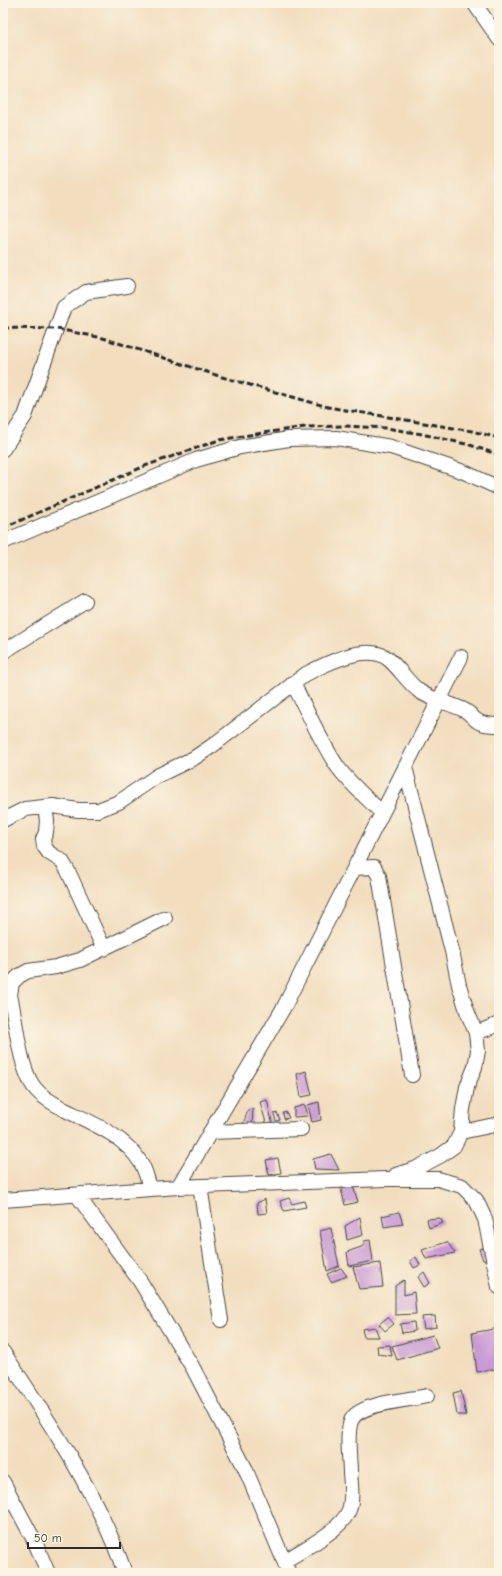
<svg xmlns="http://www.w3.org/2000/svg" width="502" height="1576" font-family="'Comic Neue',sans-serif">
<rect width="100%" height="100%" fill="#fcf5e5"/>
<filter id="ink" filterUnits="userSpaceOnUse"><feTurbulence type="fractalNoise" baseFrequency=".025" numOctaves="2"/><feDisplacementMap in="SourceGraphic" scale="8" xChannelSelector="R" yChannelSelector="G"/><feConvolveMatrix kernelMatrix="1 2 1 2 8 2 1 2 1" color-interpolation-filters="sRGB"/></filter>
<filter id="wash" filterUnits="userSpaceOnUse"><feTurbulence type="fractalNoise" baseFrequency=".012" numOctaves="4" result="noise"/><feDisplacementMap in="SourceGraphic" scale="16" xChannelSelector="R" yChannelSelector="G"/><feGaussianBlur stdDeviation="0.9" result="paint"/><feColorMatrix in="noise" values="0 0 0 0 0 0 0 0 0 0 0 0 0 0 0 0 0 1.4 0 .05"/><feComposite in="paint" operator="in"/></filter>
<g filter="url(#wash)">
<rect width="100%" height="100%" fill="#f2debf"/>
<g id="blocks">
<path fill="#c99bd5" d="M306,1071L312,1095L301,1097L297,1074Z
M267,1100L273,1126H267L260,1102Z
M319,1102L321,1120L312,1122L308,1105Z
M305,1105L308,1116L294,1117V1108Z
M253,1109L252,1126L243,1124L248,1110Z
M286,1112L289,1118L284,1119L283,1113Z
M277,1113L280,1120L276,1121L274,1114Z
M331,1154L339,1170L315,1169L313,1159Z
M278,1158L281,1173L269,1175L266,1160Z
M353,1186L358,1202L345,1205L341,1189Z
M289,1198L292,1204L304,1201L306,1207L284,1211L280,1201Z
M265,1199L267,1213L258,1214L257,1203Z
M399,1212L403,1224L384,1227L382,1216Z
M360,1217L363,1235L347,1240L345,1226Z
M440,1218L443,1223L429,1228L427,1219Z
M331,1228L339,1266L327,1271L320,1231Z
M370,1240L373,1261L349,1266L347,1252L364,1246V1241Z
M447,1242L455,1253L426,1259L422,1250Z
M489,1247L491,1260H483L479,1249Z
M416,1257L420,1265L414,1268L410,1261Z
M380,1263L383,1287L359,1289L353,1267Z
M341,1268L347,1276L331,1282L327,1274Z
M424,1272L430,1283L424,1287L418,1277Z
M404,1280V1295L414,1292L416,1314L395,1315V1286Z
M435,1316L436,1327L424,1329L422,1317Z
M388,1317L394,1324L385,1331L379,1324Z
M414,1322L415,1331L402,1333L400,1324Z
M375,1327L379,1337H364L362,1329Z
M499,1328V1369L477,1372L472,1333Z
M433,1335L438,1348L397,1360L392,1346Z
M390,1345L392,1356L378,1354L377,1346Z
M461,1391L466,1415H457L453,1393Z"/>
</g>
</g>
<g filter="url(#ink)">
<use href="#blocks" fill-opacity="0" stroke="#494641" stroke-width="1"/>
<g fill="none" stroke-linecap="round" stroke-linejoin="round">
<g stroke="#494641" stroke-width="16">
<path id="minor" d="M474,3L499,39
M3,449L25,416L64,307L86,292L127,286
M3,542L196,460L240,447L289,439L336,438L391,447L464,472L499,488
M3,652L85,601
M293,683C307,711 320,740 337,766C349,783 367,798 382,813
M45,807L47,821L46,832L43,839L44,846L49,853L62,861L68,871L104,949
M3,820L25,809L53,806L78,810H98L119,802L157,776L194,758L212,746L306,674C325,664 366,643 387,658C399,667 407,682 419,691C431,700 451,703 464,710C469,712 472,717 476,720C482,725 491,725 499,725
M355,868L374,867L379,876L412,1075
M3,985L10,995C16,1020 19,1064 32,1084C39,1096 53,1103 65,1110C92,1123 125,1136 141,1163C146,1171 148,1181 150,1189
M10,995L12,983L19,976L28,971L56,967L80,960L165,918
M476,1033L499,1024
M210,1132L301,1129
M461,1132L499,1124
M396,1175L415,1169L440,1156L454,1146L461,1132L463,1109L467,1087L475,1067L478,1051L476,1033L467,1011L459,985L452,951L405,767
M200,1186L221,1320
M178,1187L284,1007L461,657
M77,1195L140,1281L193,1368L245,1468L289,1573
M3,1200L178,1187L386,1179H438L462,1186L476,1200L485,1219L499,1287
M3,1352C50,1422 97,1493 125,1573
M3,1482L35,1542L48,1573
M285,1561C303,1549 341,1531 349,1510C353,1499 351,1485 350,1473C350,1459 346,1435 351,1421C357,1403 410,1400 427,1396"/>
</g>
<use href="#minor" stroke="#fff" stroke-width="14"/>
<path stroke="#2b2b2b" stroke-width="3" stroke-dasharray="6 3" stroke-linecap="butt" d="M3,328L57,329L103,338L222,377L328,407L472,431L499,438
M3,528L145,466L219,440L262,433L305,427L343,426L387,428L422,434L470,445L499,455"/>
</g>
</g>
<rect width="502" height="1576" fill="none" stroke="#fcf5e5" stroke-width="16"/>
<path d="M28 1542v6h92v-6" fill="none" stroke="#2b2b2b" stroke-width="2"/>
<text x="34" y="1542" font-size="12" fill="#2b2b2b" stroke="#fcf5e5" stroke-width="3" paint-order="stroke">50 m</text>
</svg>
